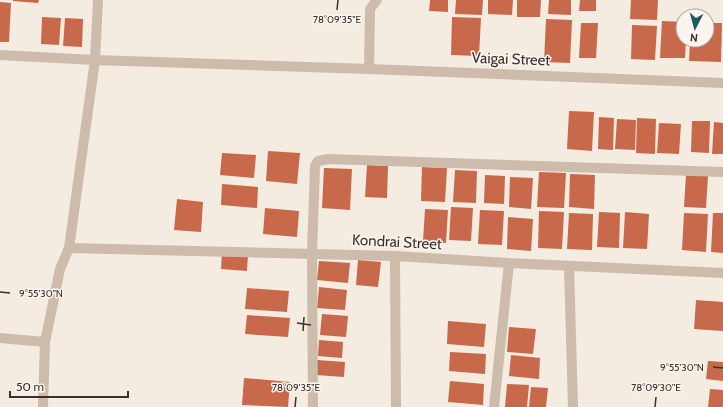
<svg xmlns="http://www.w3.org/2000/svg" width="723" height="407" font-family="Cabin,sans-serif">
<rect width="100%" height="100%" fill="#f4ebe1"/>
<path fill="#c8694b" d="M13,0H39L38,3L13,1Z
M430,0H448V12L429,11Z
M456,0H483L482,15L455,14Z
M488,0H513L512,15L488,14Z
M517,0H541L540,17H517Z
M549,0H571V15L548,14Z
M580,0H596V11H579Z
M631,0H658L657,20L630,19Z
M0,2L11,3L9,42H0Z
M42,17L61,18L59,45L41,44Z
M452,17L481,18L479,56L451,55Z
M65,18L83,19L82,47L63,46Z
M546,19L572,20L570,63L544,62Z
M662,21L683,22V40H686L685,58H660Z
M581,23H598L596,58H579Z
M707,23H722L721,62L689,61L690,40H707Z
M632,25L657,26L655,60L631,59Z
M569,111L594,112L592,151L567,149Z
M599,117L614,118L613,150L598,149Z
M637,118L656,119L655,154L636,153Z
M617,119L636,120L635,150L615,149Z
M692,121H710L709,153L691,152Z
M714,122L723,123V154H712Z
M659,123L681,124L679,154L657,153Z
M268,151L300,153L297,184L266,181Z
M222,153L256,155L254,178L220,175Z
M367,165L388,166L387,198L365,197Z
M422,167L447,168L445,202L421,201Z
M324,168L352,169L350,210L322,208Z
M455,170L477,171L476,203L453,202Z
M539,172L566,173L564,208L537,207Z
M570,174L595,175L594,209L569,207Z
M485,175L505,176L504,204L484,203Z
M686,175L708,176L706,208L684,207Z
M510,177L533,178L531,209L509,207Z
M222,184L258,187L257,208L221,205Z
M177,199L203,202L201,232L174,230Z
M451,207L473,208L471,241L449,240Z
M265,208L299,211L297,237L263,234Z
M425,209L448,210L446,243L423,241Z
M480,210L504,211L502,245L478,244Z
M539,211L564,212L562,249L538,248Z
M599,212L620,213L619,248L597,247Z
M625,212L649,214L647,249L623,248Z
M569,213L593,214L592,250L567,249Z
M684,213L708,214L706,252L682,250Z
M713,213H723V253L711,252Z
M508,217L533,219L531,251L507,249Z
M222,252L248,254L247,271L221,269Z
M358,260L381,262L378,287L356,285Z
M319,261L350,263L348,283L317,280Z
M319,287L347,290L345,310L317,308Z
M247,288L289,291L287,312L245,309Z
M696,300L723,302V331L694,329Z
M322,314L348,316L346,337L320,335Z
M247,315L290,318L288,337L245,334Z
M448,321L486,324L484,347L447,344Z
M509,327L536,329L533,354L507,352Z
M319,340L343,342L342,358L318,356Z
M450,352L486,354L485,374L449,371Z
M511,355L540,358L539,379L509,376Z
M317,360L345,362L344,377L316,375Z
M708,361L723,362V381L706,379Z
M244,378L290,382L288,407L242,405Z
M450,381L484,384L483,405L448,402Z
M507,384L529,385L527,407H505Z
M531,387L548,388L546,407H529Z
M710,389L723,390V407H708Z"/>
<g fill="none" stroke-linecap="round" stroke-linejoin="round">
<path stroke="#cdbbac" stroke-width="10" d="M377,0L370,9L369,69L723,83
M0,55L95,60L369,69
M69,248L395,256L509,263L723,273
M395,256L396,407
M569,266L573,407
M0,338L45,342
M43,407L45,342L60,269L69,248L95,60L98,0
M313,407L312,253L315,166L318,161L328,159L723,172
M494,407L509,263"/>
</g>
<path fill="none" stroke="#3b302b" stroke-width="1.5" d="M337,10L338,0M0,292L10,293M297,323L311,325M303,331L304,317M713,367L723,368M295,407L296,397M655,407L656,397"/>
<g text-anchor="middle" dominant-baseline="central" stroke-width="3" stroke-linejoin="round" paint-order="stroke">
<g font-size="15" fill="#3b302b" stroke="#fbf5ee">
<text transform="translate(511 59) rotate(2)">Vaigai Street</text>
<text transform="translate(397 242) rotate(3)">Kondrai Street</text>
</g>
</g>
<g font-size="10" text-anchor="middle" fill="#3b302b" stroke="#fbf5ee" stroke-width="3" stroke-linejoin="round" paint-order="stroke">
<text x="337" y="23">78°09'35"E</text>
<text x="41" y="297">9°55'30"N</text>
<text x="682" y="371">9°55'30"N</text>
<text x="296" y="391">78°09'35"E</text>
<text x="656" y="391">78°09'30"E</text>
</g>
<g transform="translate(695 28) rotate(186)"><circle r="19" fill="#fbf5ee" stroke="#aea6a0"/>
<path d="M0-3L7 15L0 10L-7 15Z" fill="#1f5a5e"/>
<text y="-6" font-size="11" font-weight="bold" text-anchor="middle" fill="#3b302b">N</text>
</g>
<path d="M10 391v6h118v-6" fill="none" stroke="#3b302b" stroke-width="2"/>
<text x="16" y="391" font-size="12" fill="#3b302b" stroke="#fbf5ee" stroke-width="3" paint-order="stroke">50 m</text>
</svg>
